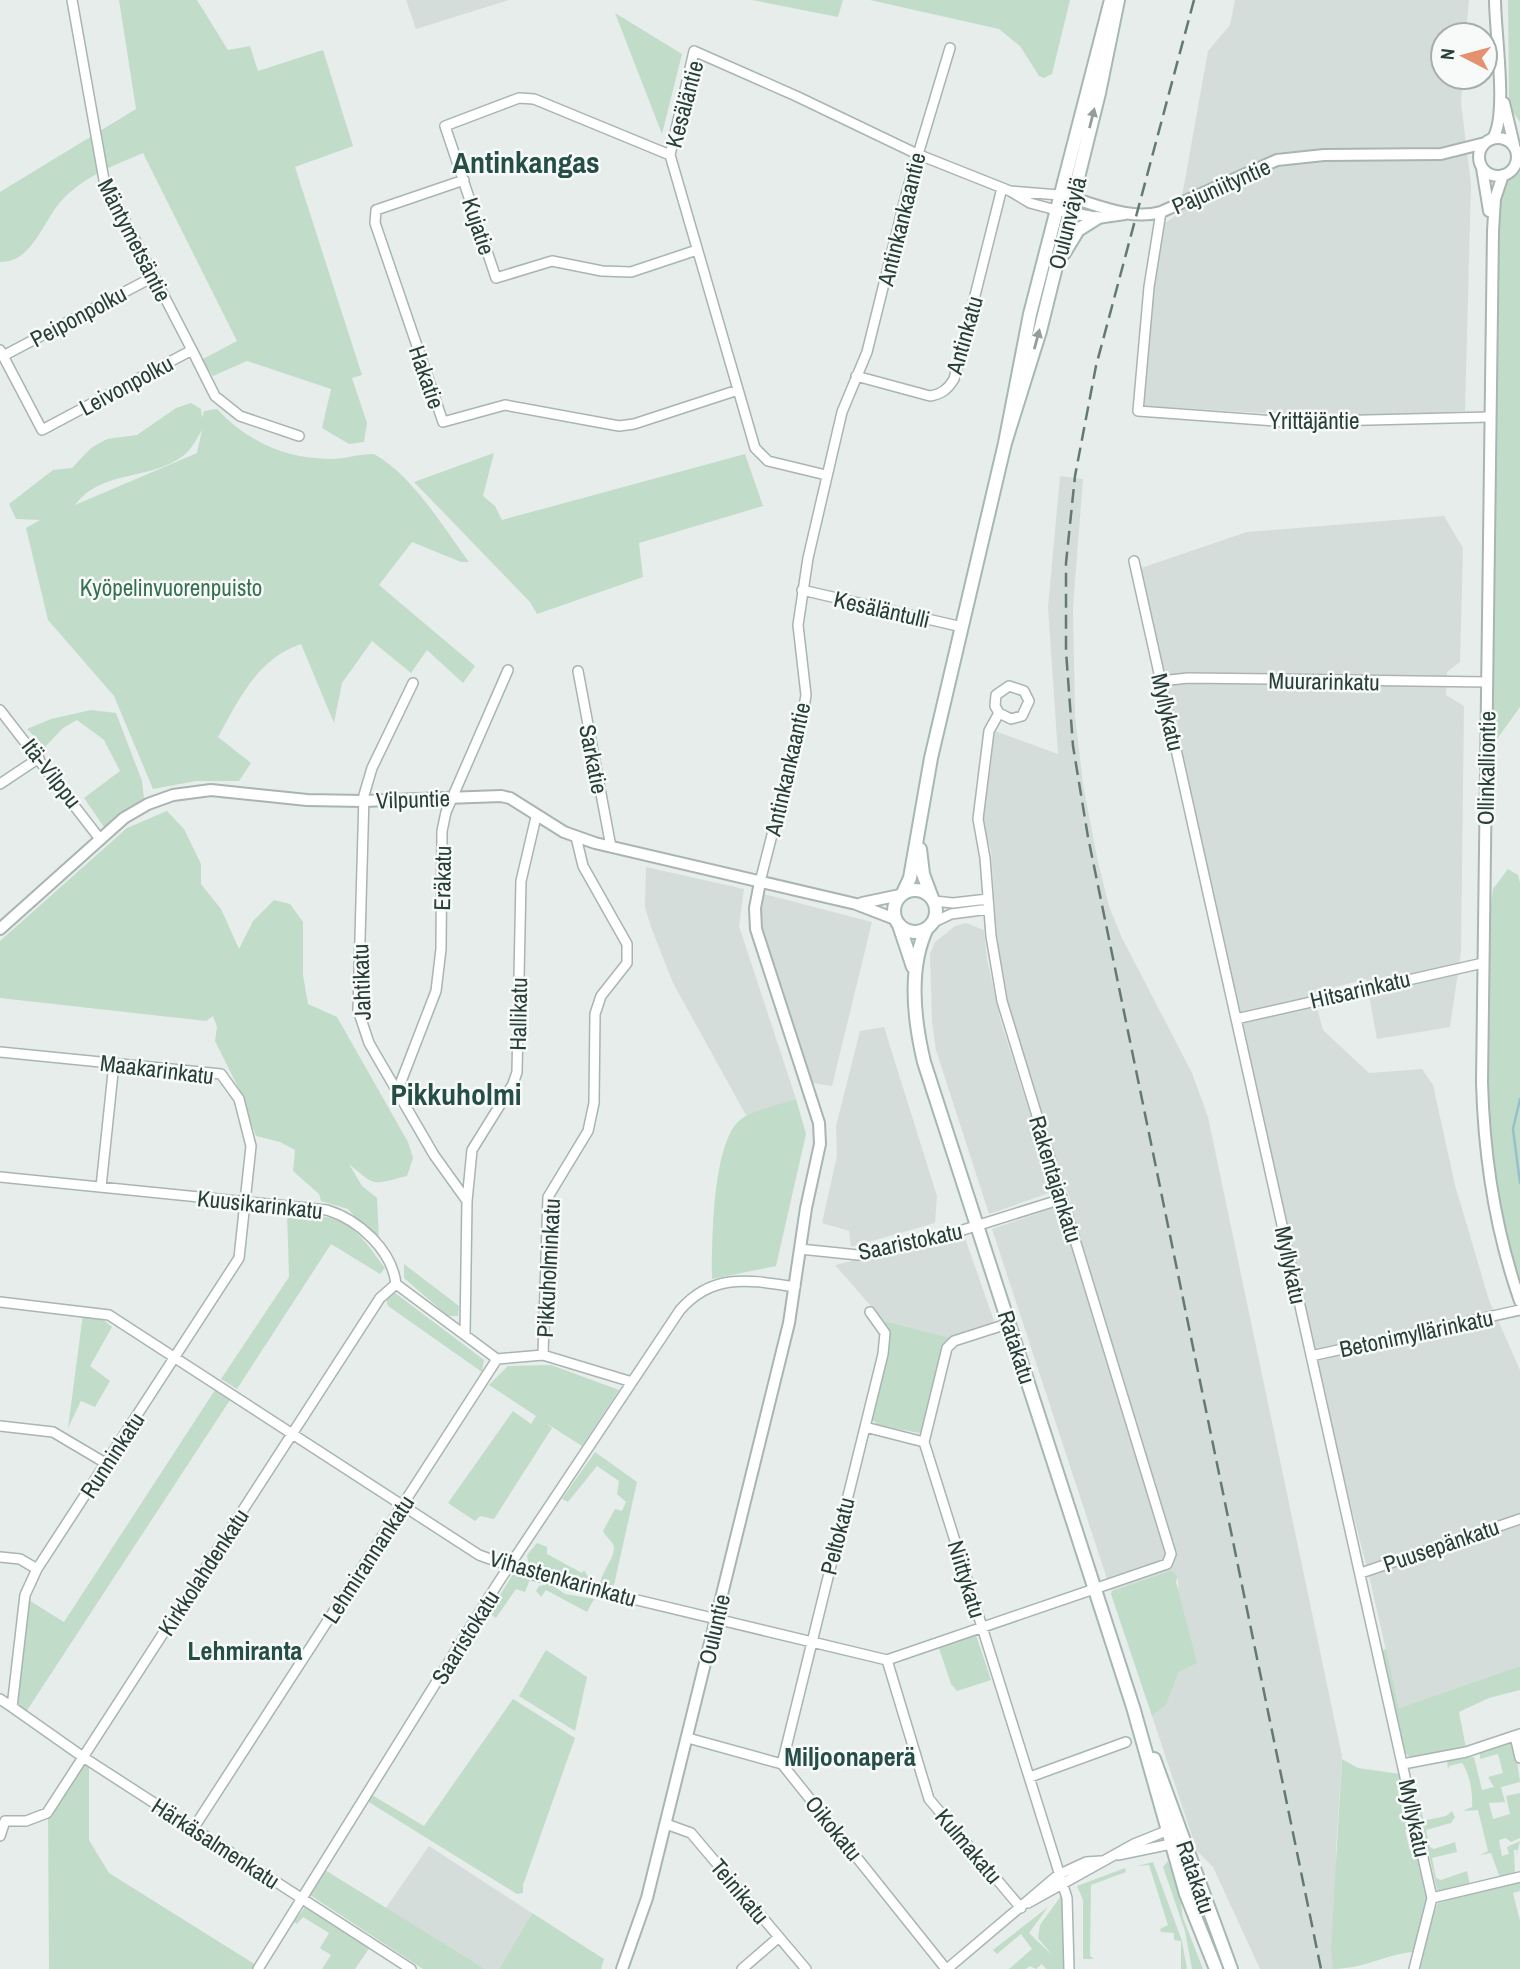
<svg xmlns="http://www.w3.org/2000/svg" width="1520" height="1969" font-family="'Archivo Narrow',sans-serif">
<rect width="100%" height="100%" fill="#e6edeb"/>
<path fill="#d5ddda" d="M406,0H509L416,29Z
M1235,0H1469L1466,35H1443V77H1463L1461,103L1471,184L1465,411L1351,418L1145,406L1142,391L1161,226L1179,213L1208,51L1230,25Z
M1060,476L1083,479L1073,607L1075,715L1083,784L1098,862L1109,906L1122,938L1192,1073L1208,1117L1342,1756L1336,1850L1338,1969H1260L1213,1867L1197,1851L1152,1716L1166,1705L1179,1672L1178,1576L1172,1570L1111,1591L992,1229L1071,1202L1017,1040L999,961L991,851L983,824L995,731L1058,754L1048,607Z
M1444,516L1463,548L1460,662L1447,672L1446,695L1464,706L1461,952L1450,1027L1377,1039L1366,979L1313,993L1323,1030L1369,1073L1422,1069L1433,1085L1455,1185L1489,1300L1520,1370V1666L1399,1708L1370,1580L1307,1335L1138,569L1247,532Z
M646,867L744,889L739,926L796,1099L747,1117L673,983L651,927L645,907Z
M764,894L872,922L832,1086L812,1083L764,939L759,916Z
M966,923L984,930L987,959L1001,1022L1055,1191L989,1214L936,1050L932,1022L930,954L935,942L955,926Z
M884,1027L937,1196L935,1223L851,1247L849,1231L822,1223L837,1156L836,1126L860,1031Z
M964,1235L995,1324L951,1338L884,1321L835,1265Z
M429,1846L532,1913L499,1969H485L385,1909Z"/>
<path fill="#c2dcca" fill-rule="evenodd" d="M119,0H197L228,50L250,46L258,71L323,50L353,146L295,167L362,375L352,378L367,423L364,442L349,444L322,428L331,389L247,361L213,376L201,360L237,341L143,153C115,165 85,176 63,199C44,218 33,263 0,262V192L136,109Z
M752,0H843L838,17Z
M870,0H1070L1052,74L1044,78L1039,76L1020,46L999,29Z
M1508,0H1520V122L1512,111L1509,97Z
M615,13L682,54L662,134Z
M1520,172V707L1492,746L1498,219L1503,183Z
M191,403L201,409L202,418L204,411L217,409C247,441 285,459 330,459C344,459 359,454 374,454C412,475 444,528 469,562H461L412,542L379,585L475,666L463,683L427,650L411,673L372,641L342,683L334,723L301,644C256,660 240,698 218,737L251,763L239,781H196L153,789L114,696L48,620L26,528L40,520L16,519L9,504L53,470L72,468L91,448L107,439L137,435L176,408ZM202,430L197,453L75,505C102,469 149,481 183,456C192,449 197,438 202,430Z
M494,453L483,496L495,506L502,520L745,454L763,506L639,543L643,577L537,614L530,602L414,482Z
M91,710L116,713L142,781L144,799L104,827L84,798L120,771L104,740L77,720L63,728L45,747L27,729L51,719Z
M167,811L184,829L201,864V884L221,909L239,949L253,921L274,900L290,904L303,922V975L308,1004L337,1017L408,1142L413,1158L407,1176C370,1185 377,1187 349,1164L362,1186L377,1198L379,1243L348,1209L321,1201L319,1194L293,1171L295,1150L280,1142L256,1136L239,1089L215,1041L217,1027L213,1016L206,1021L0,998V941L127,828Z
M1508,869L1518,875L1520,883V1283C1505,1239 1492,1189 1487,1143C1480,1068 1489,990 1490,914L1493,889Z
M796,1099L806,1134L776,1266L712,1279C712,1244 712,1143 740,1120C750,1111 782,1104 796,1099Z
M287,1212C346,1217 351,1221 385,1268L380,1274L331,1244L237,1389L221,1379L289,1277Z
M404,1264L459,1306L458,1316H448L404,1278Z
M395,1293L484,1360L482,1372L388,1306L386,1299Z
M83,1314L101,1318L112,1327L90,1366L110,1381L95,1407L81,1401L68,1428Z
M884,1321L951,1338L943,1345L923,1431L919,1433L878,1425L871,1419C877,1394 898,1342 884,1321Z
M551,1365L619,1390L582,1446L546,1423L552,1428L494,1519L480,1516L475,1521L448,1503L513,1411L531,1424L536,1416L489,1385L508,1366Z
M215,1390L230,1400L24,1715L18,1702L27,1599L64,1622Z
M595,1452L637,1482L614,1585H600C601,1570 618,1556 613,1544C610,1539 605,1536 603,1531L615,1509L622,1511L626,1502L617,1494L619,1481L597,1466L568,1502L562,1499Z
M537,1543L547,1547V1554L582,1573L584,1570L590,1580L529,1566L527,1555Z
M1172,1570L1178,1576L1176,1582L1197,1663L1179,1672L1166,1705L1152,1716L1111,1594L1112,1591Z
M513,1574L528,1575L530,1579L525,1592L516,1589L496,1618L489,1613Z
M550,1584L565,1594L594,1599L587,1612L546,1590L541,1597L536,1591L539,1586Z
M976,1635L991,1680L957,1691L951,1684L939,1648Z
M1386,1649L1399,1708L1520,1666V1690L1489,1698L1459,1712L1466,1748L1410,1758L1405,1752L1382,1650Z
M546,1650L587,1677L575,1731L519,1696Z
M513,1699L575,1738L523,1885V1893L517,1894L367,1801L372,1795L424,1826Z
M1509,1741L1515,1746L1520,1782L1501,1787L1505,1802L1489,1803L1493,1819L1510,1814L1506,1796L1520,1793V1838L1511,1842L1506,1838L1499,1840L1502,1856L1509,1854L1507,1847L1520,1841L1516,1857L1517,1850H1514L1515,1874L1500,1878L1491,1853L1480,1855L1488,1851L1478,1810L1463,1811L1472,1807C1473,1794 1470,1774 1462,1763L1449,1766L1448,1770L1447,1760L1474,1757L1482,1790L1494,1787L1488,1777L1503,1773L1498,1754L1480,1759V1753Z
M1342,1759L1358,1768L1401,1774L1412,1827L1405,1830L1410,1851L1417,1850L1427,1896L1413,1952C1387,1954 1363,1969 1333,1969L1331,1949Z
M84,1766H89V1840L109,1873L256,1965L254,1969H49L48,1818Z
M1421,1805L1423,1818L1427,1820L1446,1816L1452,1811L1455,1817L1451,1823L1426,1830L1430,1847L1434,1849L1455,1842L1457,1852L1432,1858L1436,1878L1441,1880L1467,1871L1470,1885L1440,1892L1437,1890L1418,1806Z
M1168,1861L1180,1896L1183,1918L1203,1969H1192L1185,1931L1163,1867Z
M1153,1862L1182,1941L1187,1969H1181V1941L1174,1940V1933L1161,1932L1160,1929L1168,1925L1149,1865L1137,1866Z
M1125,1868L1126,1872L1091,1885L1090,1956L1094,1959H1083V1900L1077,1886Z
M325,1870L485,1969H423L310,1895Z
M1520,1881V1891L1513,1893L1520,1921V1969H1420L1423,1941L1438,1903Z
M1061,1896L1064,1909L1063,1969H1046L1042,1964L1036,1969L1030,1966L1026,1969H1009L1032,1949L1021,1934L997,1954L993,1950L1048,1907L1029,1933L1052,1955L1038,1938L1040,1925Z
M305,1907L370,1947L355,1969H322L331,1955L320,1948L329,1933L303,1917L297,1924L294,1922Z
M532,1913L604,1959L601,1969H499Z"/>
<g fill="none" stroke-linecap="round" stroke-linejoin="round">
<path stroke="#95c1cc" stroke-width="2.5" d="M1520,1099L1513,1129L1520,1183"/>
<g stroke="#a9b5b2" stroke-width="12">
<path id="minor" d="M72,0L104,180L192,350
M670,155L534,99L519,98L445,126L496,278L552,261L602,271L631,272L697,250
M464,180L376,210L375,223L443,422L505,405L619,426L634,424L738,390
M1010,191L1030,203L1056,210
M1161,212L1149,287L1138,411L1288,422L1490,417
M0,350L42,430L192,350L215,396L240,416L299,436
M3,356L153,277
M856,376L930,396C942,394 948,389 954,379L1002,188
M826,475L768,461L755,448L670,155L694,51L796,96L917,154L1010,191L1059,195
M1134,561L1432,1898L1414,1969
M802,590L962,627
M578,671L611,847
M1161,681L1188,678L1487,682
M413,683L372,768L364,795L358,1010L369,1043L434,1155L467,1201L465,1334
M0,710L100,839
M0,784L39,758
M760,882L803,713L806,695L798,625L808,558L842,412L867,352L907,191L950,48
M934,901L953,903L988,899
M932,923L951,914L989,909
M1236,1019L1483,963
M0,1052L221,1074L239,1099L251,1146L239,1258L37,1569L25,1595L12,1707L83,1757L411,1969
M397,1092L436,991L441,949L442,831L446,812L508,670
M0,1177L327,1210C359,1220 392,1250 396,1284L497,1359L543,1355L632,1382
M101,1187L114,1063
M467,1201L472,1150L513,1084L517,1072L521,881L536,817
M800,1249L858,1255L931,1240L1062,1199
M0,1302L109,1315L479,1555L537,1576L887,1660L1167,1564L1171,1554L1002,1001L991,936L985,858L978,819L989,731L999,713L995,706L996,695L1009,686L1024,691L1029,701L1022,716L1011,719L999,713
M1010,1323L954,1341L947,1348L924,1442L1067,1898L1069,1969
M543,1355L548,1197L588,1131L594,1103L595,1014L601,996L627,963V944L583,866L576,837
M1311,1356L1520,1310
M0,1426L53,1432L107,1464
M865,1427L924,1442
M0,1557L20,1559L37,1569
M1361,1573L1520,1519
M887,1660L929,1799L1021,1908
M0,1699L12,1707
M1515,1736L1520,1758
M688,1738L782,1764L946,1969
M782,1764L883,1354L885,1333L870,1312
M1403,1764L1466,1752L1520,1734
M1030,1777L1126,1742
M666,1824L691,1833L806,1969
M193,1829L497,1359
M0,1836L5,1821H26L47,1813L380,1298L396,1284
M1118,1855L1176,1843
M1432,1898L1520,1877
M1028,1903L1134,1844L1171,1829
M258,1969L498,1583L680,1310C713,1272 750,1280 795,1287
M742,1969L779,1937
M947,1969L1058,1875L1086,1862L1101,1861"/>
</g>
<g stroke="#a9b5b2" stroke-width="14">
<path id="tertiary" d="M1504,103L1514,145
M1479 157a19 19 0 1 1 38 0a19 19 0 1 1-38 0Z
M1493,138C1508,115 1495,32 1495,0
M1482,168L1489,211
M1503,175L1495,199L1493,231L1482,1082C1484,1157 1495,1230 1520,1301
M1066,196C1095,204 1130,221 1161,212L1277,160L1324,155L1441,154L1485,143
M1062,211L1097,218L1125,214
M862,903L900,895
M0,929L124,818L148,804L173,795L211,790L307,800L363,801L501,796L510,798L564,832L595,843L856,904L895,919
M622,1969L647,1898L789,1323L806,1208L820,1144L819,1123L756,929L755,908L760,882"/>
</g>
<g stroke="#a6b8b3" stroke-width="16">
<path id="secondary" d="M1111,0L1030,314L1005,443L1040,331L1099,93L1118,0
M1064,253L1078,230L1097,218
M920,849L923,874L932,898
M894 911a21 21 0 1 1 42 0a21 21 0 1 1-42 0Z
M903,893L910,878L931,758L1005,443
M899,925L913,967
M927,928C908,968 914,1020 924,1062L1133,1707L1186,1894L1216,1969
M1154,1759L1231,1969"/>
</g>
<use href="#minor" stroke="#fff" stroke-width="9"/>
<use href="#tertiary" stroke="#fff" stroke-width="10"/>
<use href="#secondary" stroke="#fff" stroke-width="12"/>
<path stroke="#627974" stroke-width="2.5" stroke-dasharray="14 7" stroke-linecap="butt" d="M1194,0L1096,366L1075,476L1066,563V651L1073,746L1088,837L1321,1969"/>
</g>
<defs><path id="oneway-solid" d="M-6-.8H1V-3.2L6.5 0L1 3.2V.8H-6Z" transform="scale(1.75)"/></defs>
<g fill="#939e9c">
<use href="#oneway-solid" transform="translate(1092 118) rotate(-76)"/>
<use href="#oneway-solid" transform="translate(1037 339) rotate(-75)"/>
</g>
<g text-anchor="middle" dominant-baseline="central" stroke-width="5" stroke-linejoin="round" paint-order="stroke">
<g font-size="23" fill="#273e39" stroke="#f7faf9">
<text transform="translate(684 104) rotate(-75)">Kesäläntie</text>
<text transform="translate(1221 186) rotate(-24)">Pajuniityntie</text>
<text transform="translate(901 219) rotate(-76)">Antinkankaantie</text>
<text transform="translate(1067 223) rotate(-76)">Oulunväylä</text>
<text transform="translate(479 226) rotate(72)">Kujatie</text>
<text transform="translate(135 240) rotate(63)">Mäntymetsäntie</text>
<text transform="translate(78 316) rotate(-28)">Peiponpolku</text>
<text transform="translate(964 335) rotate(-74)">Antinkatu</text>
<text transform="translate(427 377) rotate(71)">Hakatie</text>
<text transform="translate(126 385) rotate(-28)">Leivonpolku</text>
<text x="1314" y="420">Yrittäjäntie</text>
<text transform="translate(882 609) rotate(13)">Kesäläntulli</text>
<text transform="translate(1324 681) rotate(1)">Muurarinkatu</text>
<text transform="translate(1168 712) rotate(77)">Myllykatu</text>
<text transform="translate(594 759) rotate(79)">Sarkatie</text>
<text transform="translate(1486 768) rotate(-89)">Ollinkalliontie</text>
<text transform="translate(787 769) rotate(-77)">Antinkankaantie</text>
<text transform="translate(52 773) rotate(52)">Itä-Vilppu</text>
<text transform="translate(413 799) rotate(-2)">Vilpuntie</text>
<text transform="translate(442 878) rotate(-89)">Eräkatu</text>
<text transform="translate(361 982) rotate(-92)">Jahtikatu</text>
<text transform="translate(1360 989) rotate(-13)">Hitsarinkatu</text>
<text transform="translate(518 1014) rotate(-89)">Hallikatu</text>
<text transform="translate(157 1069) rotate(7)">Maakarinkatu</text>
<text transform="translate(1056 1179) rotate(73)">Rakentajankatu</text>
<text transform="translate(260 1204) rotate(6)">Kuusikarinkatu</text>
<text transform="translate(910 1241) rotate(-12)">Saaristokatu</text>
<text transform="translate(1291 1265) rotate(78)">Myllykatu</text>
<text transform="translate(548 1268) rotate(-87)">Pikkuholminkatu</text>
<text transform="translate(1416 1333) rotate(-12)">Betonimyllärinkatu</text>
<text transform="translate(1017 1347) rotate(72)">Ratakatu</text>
<text transform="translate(112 1455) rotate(-57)">Runninkatu</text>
<text transform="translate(837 1536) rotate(-76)">Peltokatu</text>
<text transform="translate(1441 1545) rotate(-19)">Puusepänkatu</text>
<text transform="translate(368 1559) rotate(-57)">Lehmirannankatu</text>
<text transform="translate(203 1572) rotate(-57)">Kirkkolahdenkatu</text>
<text transform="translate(563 1578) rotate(16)">Vihastenkarinkatu</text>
<text transform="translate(967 1579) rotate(73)">Niittykatu</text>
<text transform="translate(714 1629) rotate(-77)">Ouluntie</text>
<text transform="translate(465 1637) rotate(-58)">Saaristokatu</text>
<text transform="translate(1415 1818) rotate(78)">Myllykatu</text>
<text transform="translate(834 1828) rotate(51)">Oikokatu</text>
<text transform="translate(216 1843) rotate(33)">Härkäsalmenkatu</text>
<text transform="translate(969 1846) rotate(50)">Kulmakatu</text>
<text transform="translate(1196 1877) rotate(71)">Ratakatu</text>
<text transform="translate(740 1891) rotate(50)">Teinikatu</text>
</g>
<g font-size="23" fill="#35704f" stroke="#f7faf9">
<text x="171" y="587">Kyöpelinvuorenpuisto</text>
</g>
<g font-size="26" font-weight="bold" fill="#254e46" stroke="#f7faf9">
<text x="245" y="1650">Lehmiranta</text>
<text x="850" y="1756">Miljoonaperä</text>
</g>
<g font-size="30" font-weight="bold" fill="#254e46" stroke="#f7faf9">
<text x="526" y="162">Antinkangas</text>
<text x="456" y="1094">Pikkuholmi</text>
</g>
</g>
<g transform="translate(1464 56) rotate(276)"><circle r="33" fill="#f7faf9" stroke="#a4afac" stroke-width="2"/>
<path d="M0-5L12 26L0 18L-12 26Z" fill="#e3916f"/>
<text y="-10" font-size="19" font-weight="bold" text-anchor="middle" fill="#273e39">N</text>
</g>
</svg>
